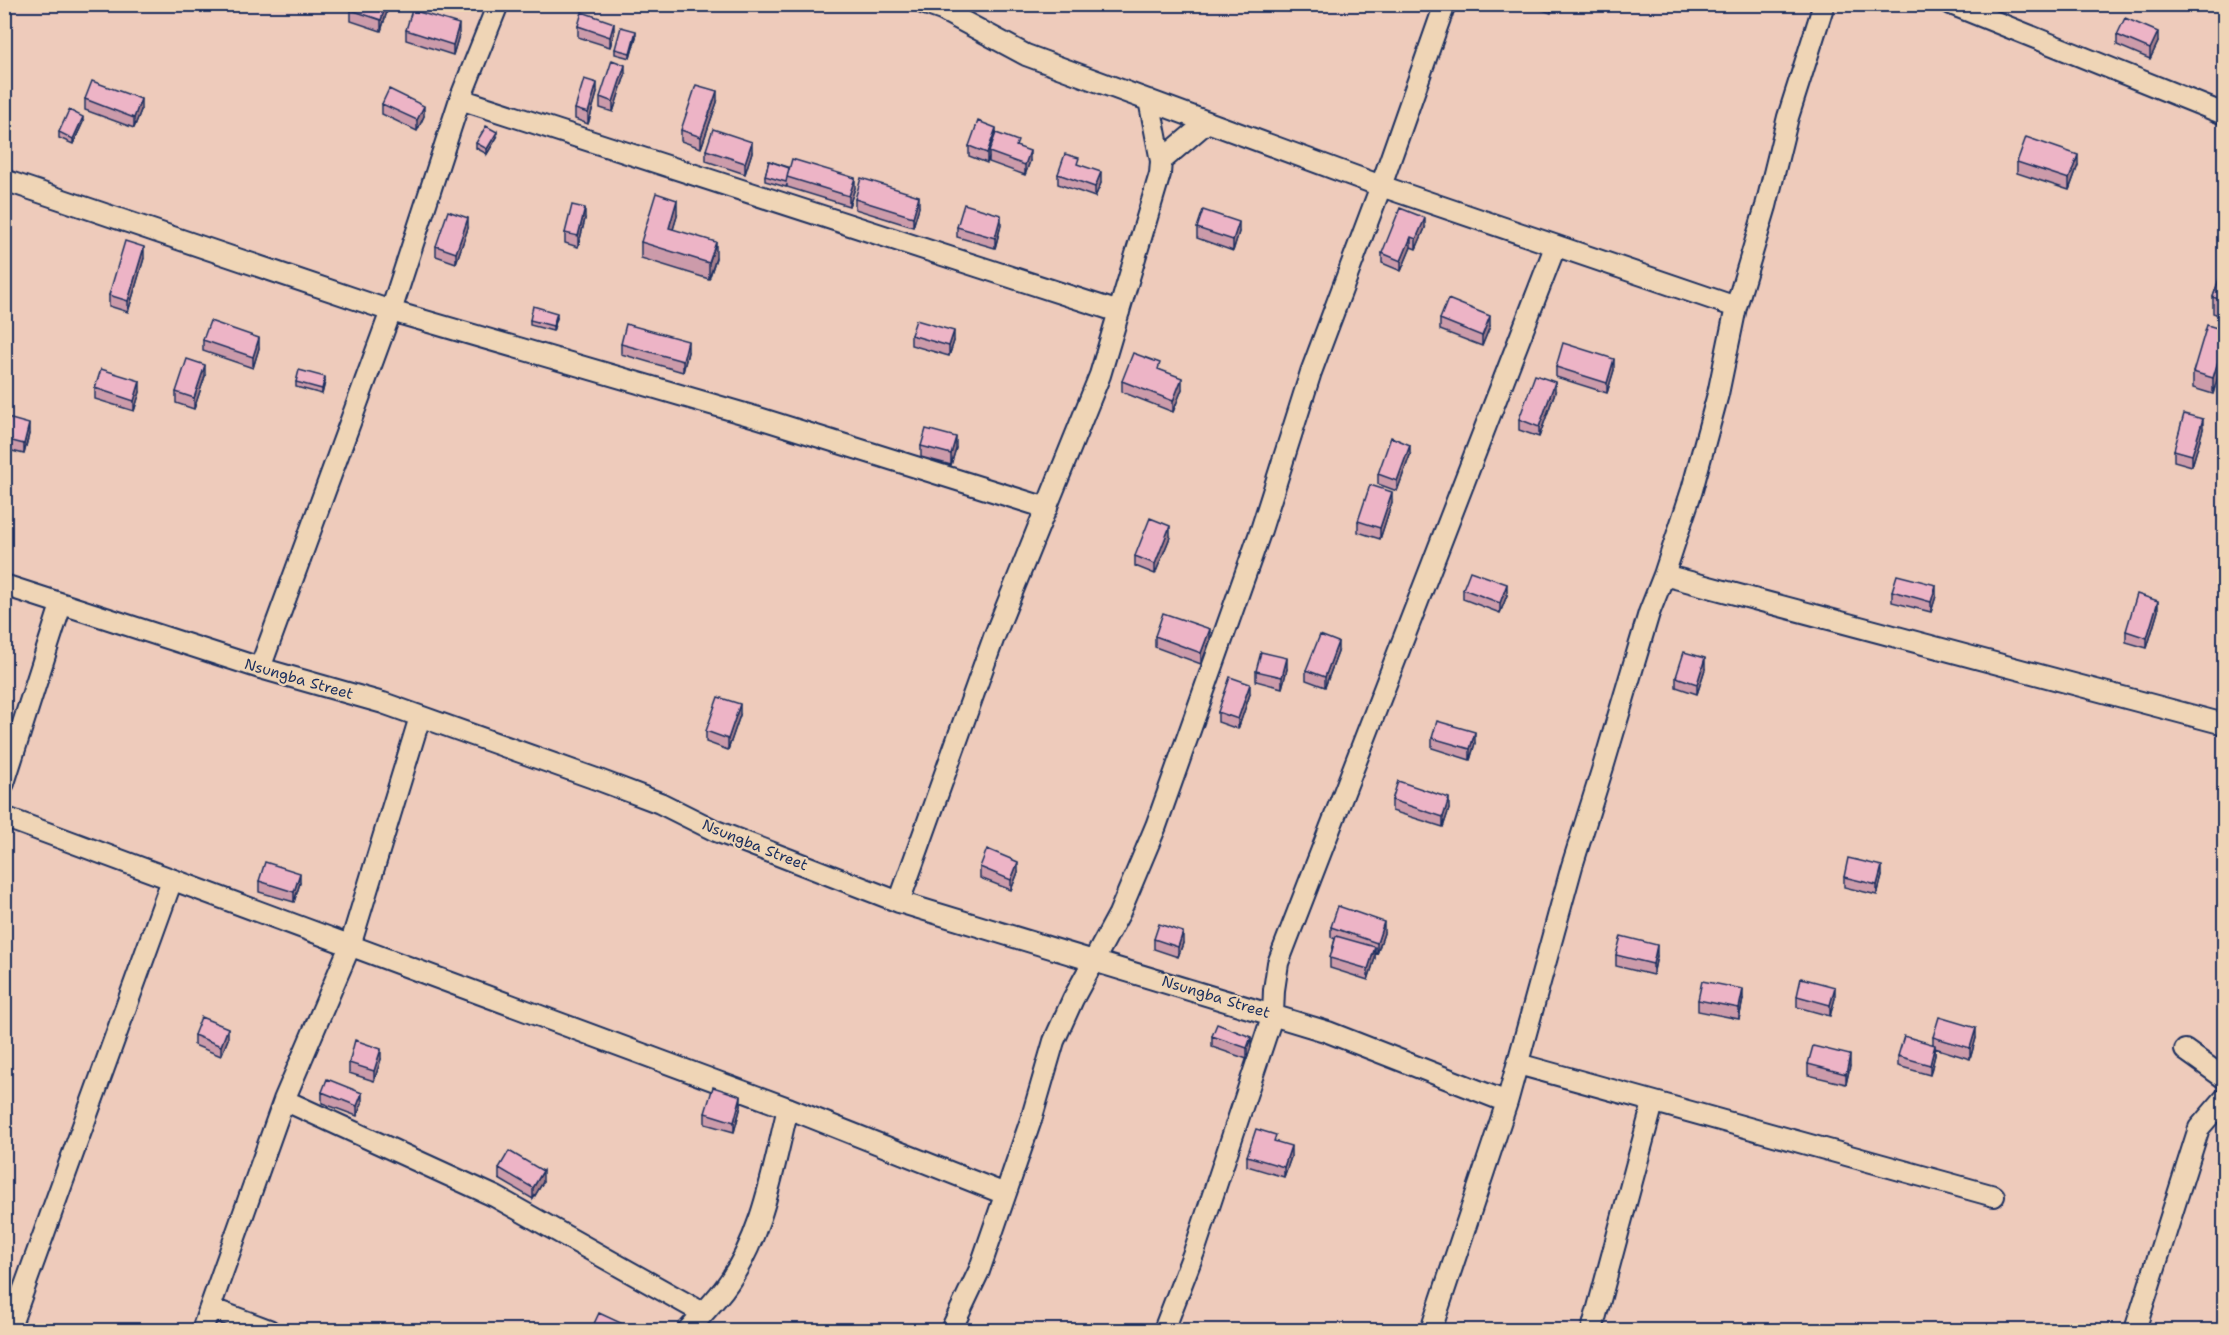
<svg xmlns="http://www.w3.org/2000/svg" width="2229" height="1335" font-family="'Shantell Sans',sans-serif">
<rect width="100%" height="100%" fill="#eecbbb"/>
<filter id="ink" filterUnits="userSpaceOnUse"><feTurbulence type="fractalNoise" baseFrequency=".0167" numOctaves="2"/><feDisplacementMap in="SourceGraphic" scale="12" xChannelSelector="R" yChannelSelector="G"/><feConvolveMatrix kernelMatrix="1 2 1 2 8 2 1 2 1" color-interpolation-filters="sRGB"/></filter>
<g filter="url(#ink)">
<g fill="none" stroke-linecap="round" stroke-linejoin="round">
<g stroke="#1b2f5e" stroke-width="24">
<path id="street" d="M925,4L942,10L1026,55L1381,186L1736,307
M1951,4L2224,114
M460,99L1119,312
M1161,161L1207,122
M4,180L391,311L759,418L1047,508
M1664,575L2224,724
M4,585L260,668L383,703L599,780L660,803L716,831L899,902L1328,1032L1507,1102
M260,668L391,311L460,99L498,4
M4,783L61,605
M4,817L788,1108L1005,1194
M899,902L994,637L1100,375L1160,174L1161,161L1149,100
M2185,1050L2224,1078
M1518,1064L1994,1196
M284,1100L496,1197L703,1313
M210,1308L269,1330
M9,1330L172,880
M202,1330L284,1100L350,946L420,717
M688,1330C700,1317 713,1303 724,1289C763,1237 773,1169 788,1108
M951,1330L979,1271L1031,1120L1054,1041L1073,999L1119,914L1156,826L1261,530L1311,372L1381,186L1445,4
M1164,1330L1194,1252L1273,1014L1274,990L1278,963L1555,247
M1431,1330L1507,1102L1572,866L1604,764L1649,613L1664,575L1692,490L1718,394L1736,307L1766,206L1788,117L1824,4
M1592,1330L1653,1103
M2135,1330L2199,1128L2224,1099"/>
</g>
<use href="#street" stroke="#efd5b6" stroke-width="20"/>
</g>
<path fill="#cc9baa" stroke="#1b2f5e" stroke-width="1.5" d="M388,4V8L381,31L351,21V10Z
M1526,4H1554L1551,13Z
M578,26L614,33L610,47L578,37Z
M406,30L459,35L453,55L406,40Z
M2117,35L2158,42L2150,59L2117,45Z
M636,37L630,58L615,54V49Z
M625,75L613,112L600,108V97Z
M597,93L588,124L575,119V109Z
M85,99L141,110L134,128L85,110Z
M717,102L701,148L681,141V130Z
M382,104L424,116L417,131L382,114Z
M83,122L73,144L59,138V132Z
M996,133L1018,147L1030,161L1025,175L989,162V157L987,163L969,156V146Z
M497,137L487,154L476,148V143Z
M706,150L752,152L745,174L706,161Z
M769,161L855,188L849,206L787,187V184L786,187L765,181V176Z
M2017,162L2078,165L2069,190L2017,173Z
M1079,165L1101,183L1095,197L1058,184V174Z
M855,199L919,207L913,227L855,209Z
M677,216L673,229L716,258L709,279L641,258V242Z
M585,219L578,247L565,243V233Z
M1001,225L995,248L957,237V227Z
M468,228L456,263L436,256V246Z
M1197,228L1239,232L1233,251L1197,238Z
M1425,228L1416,249L1411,247L1401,271L1382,263V253Z
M144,258L128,312L109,306V295Z
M2224,265V317L2213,313V297Z
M557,318L553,331L530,325V320Z
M1440,319L1490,326L1482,346L1440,330Z
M2224,330V367L2221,366L2213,394L2193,388V372Z
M911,335L954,341L949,356L911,345Z
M203,340L259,348L253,368L203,351Z
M621,344L688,352L683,372L621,354Z
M1556,367L1614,370L1607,393L1556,377Z
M1160,370L1182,389L1173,412L1122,392V381Z
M205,376L194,409L176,403V392Z
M296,382H325L322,394L296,387Z
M95,388L140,392L134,411L95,399Z
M1555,392L1539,437L1519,430V419Z
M4,417L29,434L24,454L4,449Z
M2203,429L2192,466L2174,461V450Z
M921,446L956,448L951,465L921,457Z
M1410,455L1397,491L1378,484V474Z
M1392,502L1380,539L1358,532V521Z
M1170,537L1155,574L1135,566V556Z
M1463,589L1507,595L1500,613L1463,599Z
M1892,591L1936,596L1931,612L1892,602Z
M2158,611L2147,648L2126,642V631Z
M1155,636L1210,640L1201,664L1155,647Z
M1338,652L1325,687L1306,680V670Z
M1287,669L1282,688L1256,681V671Z
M1705,669L1697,694L1676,687V677Z
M1250,694L1238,729L1218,722V712Z
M740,715L728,750L706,742V731Z
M1432,738L1475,743L1470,760L1432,748Z
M1392,800L1449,809L1443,827L1392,811Z
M980,867L1018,872L1011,890L980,878Z
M1882,876L1877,895L1844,887V877Z
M259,881L300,883L294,902L259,892Z
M1331,927L1384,933L1377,954L1375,953V958L1368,980L1330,968V958L1335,939L1331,937Z
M1154,939L1183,943L1178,957L1154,949Z
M1616,955L1657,956L1653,975L1616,966Z
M1797,996L1835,998L1830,1016L1797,1007Z
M1743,999L1739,1019L1698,1011V1000Z
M194,1035L228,1039L221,1056L194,1045Z
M1212,1036L1251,1047L1247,1059L1212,1047Z
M1933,1037L1976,1038L1970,1059L1935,1048V1055L1930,1075L1898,1066V1056L1933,1044Z
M381,1059L374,1081L349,1073V1063Z
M1808,1064L1850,1066L1846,1084L1808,1075Z
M322,1092L362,1103L357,1116L322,1103Z
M741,1106L734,1132L705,1124V1113Z
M1276,1142L1291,1157L1284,1177L1247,1166V1156Z
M499,1168L543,1182L533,1199L499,1179Z"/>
<path fill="#a67e8b" stroke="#1b2f5e" stroke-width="1.5" d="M386,4H388V8L381,31V20Z
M1551,4H1554L1551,13Z
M614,23V33L610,47V37Z
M459,24V35L453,55V45Z
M636,31V37L630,58V53Z
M2158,32V42L2150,59V49Z
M625,65V75L613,112V102Z
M597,83V93L588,124V113Z
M717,91V102L701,148V137Z
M141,99V110L134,128V118Z
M424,106V116L417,131V120Z
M83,117V122L73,144V139Z
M996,128V138L989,152V157L987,163V153Z
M497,132V137L487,154V149Z
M752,142V152L745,174V163Z
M1030,151V161L1025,175V165Z
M2078,155V165L2069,190V179Z
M1101,172V183L1095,197V187Z
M855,178V188L849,206V196Z
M919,196V207L913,227V217Z
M677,200V216L669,243V228Z
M585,208V219L578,247V236Z
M1001,215V225L995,248V238Z
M468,218V228L456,263V253Z
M1425,218V228L1416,249V239Z
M1239,222V232L1233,251V240Z
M1411,237V247L1401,271V261Z
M716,242V258L709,279V263Z
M144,247V258L128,312V301Z
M557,313V318L553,331V326Z
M1490,316V326L1482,346V336Z
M954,331V341L949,356V346Z
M259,338V348L253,368V357Z
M688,341V352L683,372V361Z
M2221,351V366L2213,394V378Z
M1614,359V370L1607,393V383Z
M205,365V376L194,409V398Z
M325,377V382L322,394V389Z
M1182,378V389L1173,412V401Z
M140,381V392L134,411V401Z
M1555,382V392L1539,437V427Z
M2203,419V429L2192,466V455Z
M29,424V434L24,454V444Z
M956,437V448L951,465V454Z
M1410,445V455L1397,491V481Z
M1392,492V502L1380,539V528Z
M8,502V513L4,523V513Z
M1170,526V537L1155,574V564Z
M1507,584V595L1500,613V603Z
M1936,585V596L1931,612V602Z
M2158,601V611L2147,648V638Z
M1210,629V640L1201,664V653Z
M1338,642V652L1325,687V677Z
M1287,658V669L1282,688V677Z
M1705,658V669L1697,694V684Z
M1250,684V694L1238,729V719Z
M740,704V715L728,750V739Z
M1475,732V743L1470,760V749Z
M1449,798V809L1443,827V817Z
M1018,862V872L1011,890V880Z
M1882,866V876L1877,895V885Z
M300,873V883L294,902V892Z
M1384,922V933L1377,954V943Z
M1183,932V943L1178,957V947Z
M1657,945V956L1653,975V964Z
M1375,947V958L1368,980V969Z
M1835,987V998L1830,1016V1005Z
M1743,989V999L1739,1019V1008Z
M228,1028V1039L221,1056V1046Z
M1976,1028V1038L1970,1059V1048Z
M1251,1037V1047L1247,1059V1048Z
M1935,1045V1055L1930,1075V1065Z
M381,1049V1059L374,1081V1071Z
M1850,1055V1066L1846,1084V1074Z
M362,1093V1103L357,1116V1106Z
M741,1096V1106L734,1132V1122Z
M1291,1146V1157L1284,1177V1167Z
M543,1171V1182L533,1199V1188Z"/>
<path fill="#edb4c6" stroke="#1b2f5e" stroke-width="1.5" d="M353,4H386L381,20L351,10Z
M412,10L459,24L453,45L406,30Z
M582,12L614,23L610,37L578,26Z
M2125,18L2158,32L2150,49L2117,35Z
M621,27L636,31L630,53L615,49Z
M612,60L625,65L613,102L600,97Z
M584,79L597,83L588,113L575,109Z
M92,81L141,99L134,118L85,99Z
M696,85L717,91L701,137L681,130Z
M389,89L424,106L417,120L382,104Z
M69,110L83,117L73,139L59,132Z
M978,121L996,128L987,153L969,146Z
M486,126L497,132L487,149L476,143Z
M713,129L752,142L745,163L706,150Z
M996,133L1018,141L1016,146L1030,151L1025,165L989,152Z
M2026,137L2078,155L2069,179L2017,162Z
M1065,154L1079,158L1077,164L1101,172L1095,187L1058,174Z
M792,159L855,178L849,196L787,177Z
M769,161L789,168L786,182L765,176Z
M861,178L919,196L913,217L855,199Z
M656,193L677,200L669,228L716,242L709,263L641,242Z
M964,204L1001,215L995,238L957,227Z
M572,205L585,208L578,236L565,233Z
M1400,208L1425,218L1416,239L1411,237L1401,261L1382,253Z
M1203,210L1239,222L1233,240L1197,228Z
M448,211L468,218L456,253L436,246Z
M125,241L144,247L128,301L109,295Z
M2224,265V301L2213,297Z
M1448,299L1490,316L1482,336L1440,319Z
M533,306L557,313L553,326L530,320Z
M916,320L954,331L949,346L911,335Z
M210,321L259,338L253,357L203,340Z
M626,324L688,341L683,361L621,344Z
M2207,325L2224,330V352L2221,351L2213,378L2193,372Z
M1563,343L1614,359L1607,383L1556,367Z
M1133,353L1160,363L1158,369L1182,378L1173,401L1122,381Z
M187,359L205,365L194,398L176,392Z
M101,369L140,381L134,401L95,388Z
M299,370L325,377L322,389L296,382Z
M1535,375L1555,382L1539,427L1519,419Z
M2184,414L2203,419L2192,455L2174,450Z
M4,417L29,424L24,444L4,439Z
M926,429L956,437L951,454L921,446Z
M1391,437L1410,445L1397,481L1378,474Z
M1370,485L1392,492L1380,528L1358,521Z
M4,501L8,502L4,513Z
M1150,518L1170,526L1155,564L1135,556Z
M1470,571L1507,584L1500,603L1463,589Z
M1897,575L1936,585L1931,602L1892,591Z
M2137,594L2158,601L2147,638L2126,631Z
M1163,613L1210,629L1201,653L1155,636Z
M1320,635L1338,642L1325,677L1306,670Z
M1261,652L1287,658L1282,677L1256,671Z
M1684,652L1705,658L1697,684L1676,677Z
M1230,677L1250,684L1238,719L1218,712Z
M718,697L740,704L728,739L706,731Z
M1437,721L1475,732L1470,749L1432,738Z
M1398,781L1449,798L1443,817L1392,800Z
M987,849L1018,862L1011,880L980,867Z
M1848,858L1882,866L1877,885L1844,877Z
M265,862L300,873L294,892L259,881Z
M1338,906L1384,922L1377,943L1331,927Z
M1159,924L1183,932L1178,947L1154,939Z
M1336,936L1375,947L1368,969L1330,958Z
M1621,936L1657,945L1653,964L1616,955Z
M1801,978L1835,987L1830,1005L1797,996Z
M1702,981L1743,989L1739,1008L1698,1000Z
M201,1017L228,1028L221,1046L194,1035Z
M1939,1017L1976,1028L1970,1048L1933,1037Z
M1217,1024L1251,1037L1247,1048L1212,1036Z
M1904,1036L1935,1045L1930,1065L1898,1056Z
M355,1040L381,1049L374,1071L349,1063Z
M1813,1046L1850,1055L1846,1074L1808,1064Z
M327,1079L362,1093L357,1106L322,1092Z
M713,1087L741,1096L734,1122L705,1113Z
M1256,1129L1276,1135L1274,1141L1291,1146L1284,1167L1247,1156Z
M509,1151L543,1171L533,1188L499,1168Z
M599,1313L623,1324L620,1330H597L592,1328Z"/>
</g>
<g text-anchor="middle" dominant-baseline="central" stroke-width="4.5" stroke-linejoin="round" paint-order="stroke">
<g font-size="15" fill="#1b2f5e" stroke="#efd5b6">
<text transform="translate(299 679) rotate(16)">Nsungba Street</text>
<text transform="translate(755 845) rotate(22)">Nsungba Street</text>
<text transform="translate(1216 997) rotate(17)">Nsungba Street</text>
</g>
</g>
<rect width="2229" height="1335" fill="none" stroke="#efd5b6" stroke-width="24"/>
<rect x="12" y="12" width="2205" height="1311" fill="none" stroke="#1b2f5e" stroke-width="2" filter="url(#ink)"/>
</svg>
